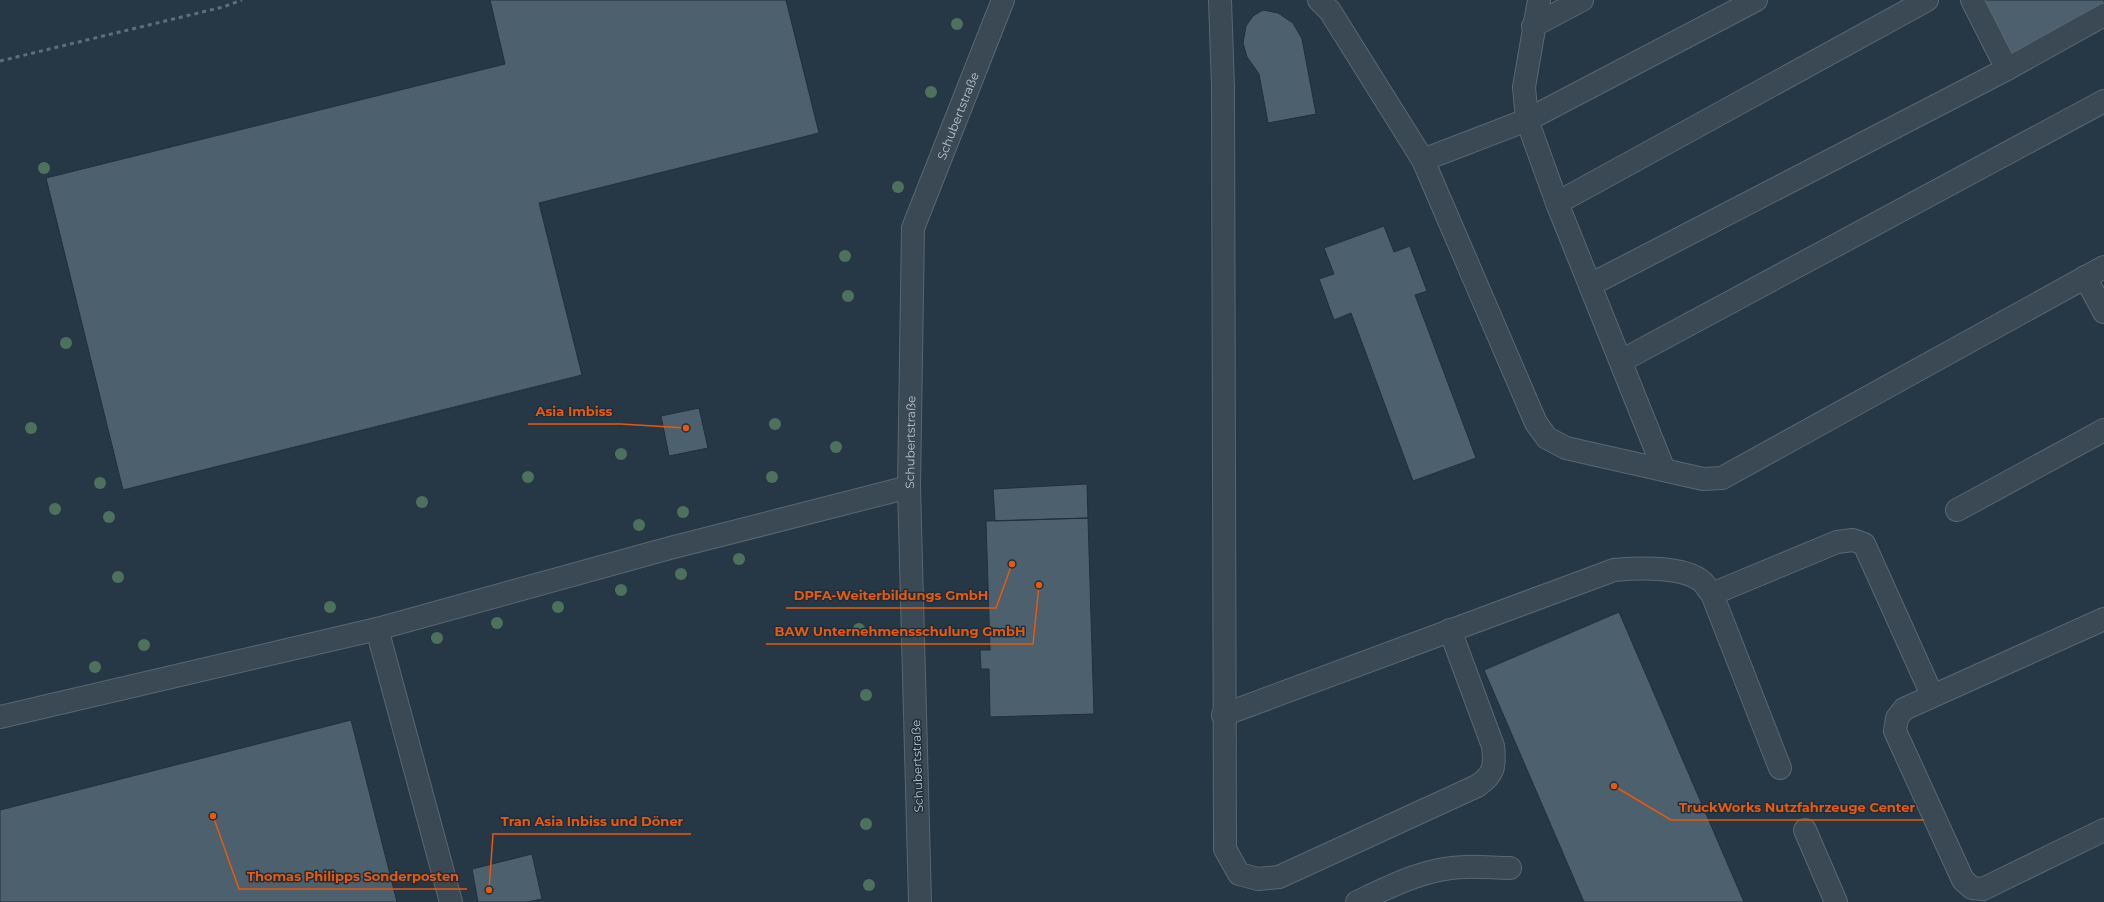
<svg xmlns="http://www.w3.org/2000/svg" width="2104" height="902" font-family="Montserrat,sans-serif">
<rect width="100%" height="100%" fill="#263845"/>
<path fill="#4c606d" stroke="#21303c" d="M490,0H786L819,133L539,203L582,375L123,490L46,178L505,64Z
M1984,0H2104V9L2012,56Z
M1263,10L1278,13L1293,23L1302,39L1316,114L1268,123L1259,74L1247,57L1243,43L1246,26L1253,16Z
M1384,226L1394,252L1410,246L1427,291L1415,295L1476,458L1413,481L1351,313L1334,320L1319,279L1334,274L1324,248Z
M699,408L708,448L669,456L661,416Z
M1087,484L1088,518L995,521L993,489Z
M1088,518L1094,714L990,717L989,669H981L980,650H990L986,521Z
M1619,612L1744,902H1584L1484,670Z
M351,720L397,902H0V810Z
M532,854L542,899L527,902H478L472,869Z"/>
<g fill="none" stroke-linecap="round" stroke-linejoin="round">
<g stroke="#596772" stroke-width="24">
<g id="minor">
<path d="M1220,0L1223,87L1225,849L1239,874L1258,879L1279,877L1477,786C1495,774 1495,766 1493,746L1450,630"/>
<path d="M1319,0L1330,11L1423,160L1536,423L1547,438L1566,448L1703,479L1722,478L2104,267"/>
<path d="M1539,0L1524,87L1527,120L1557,203L1664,470"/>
<path d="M1972,0L2007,69"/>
<path d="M1533,26L1582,0"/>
<path d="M1423,160L1527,120L1756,0"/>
<path d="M1557,203L1927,0"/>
<path d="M2085,277L2104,312"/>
<path d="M1590,285L2007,69L2104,15"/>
<path d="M1621,361L2104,101"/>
<path d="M1957,510L2104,430"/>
<path d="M1712,594L1837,542L1853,540L1864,544L1932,695"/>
<path d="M2104,619L1904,709L1897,718L1895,731L1963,880L1972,888L1983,889L2104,830"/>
<path d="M377,629L451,902"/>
<path d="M1223,715L1614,570C1637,568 1681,566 1700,580C1705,583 1708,590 1712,594L1780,768"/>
<path d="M0,717L377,629L670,548L909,487"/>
<path d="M1805,830L1836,902"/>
<path id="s1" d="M920,902L909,487L913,228L1003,0"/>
<path d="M1357,902C1391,886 1425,868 1464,867C1479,866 1495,868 1510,868"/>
</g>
</g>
<use href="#minor" stroke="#3b4954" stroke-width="22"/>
<path stroke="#5d6e7c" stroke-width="3" stroke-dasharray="4 4" stroke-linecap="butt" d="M0,61L223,7L242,0"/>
</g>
<g fill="#4e715e">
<circle cx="957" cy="24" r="6"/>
<circle cx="931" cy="92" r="6"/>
<circle cx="44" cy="168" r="6"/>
<circle cx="898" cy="187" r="6"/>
<circle cx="845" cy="256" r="6"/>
<circle cx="848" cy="296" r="6"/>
<circle cx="66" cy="343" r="6"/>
<circle cx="775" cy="424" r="6"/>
<circle cx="31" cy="428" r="6"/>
<circle cx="836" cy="447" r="6"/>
<circle cx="621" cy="454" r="6"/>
<circle cx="528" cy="477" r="6"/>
<circle cx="772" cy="477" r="6"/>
<circle cx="100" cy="483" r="6"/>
<circle cx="422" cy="502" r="6"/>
<circle cx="55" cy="509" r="6"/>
<circle cx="683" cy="512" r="6"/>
<circle cx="109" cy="517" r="6"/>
<circle cx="639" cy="525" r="6"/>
<circle cx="739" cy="559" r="6"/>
<circle cx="681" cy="574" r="6"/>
<circle cx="118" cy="577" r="6"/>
<circle cx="621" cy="590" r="6"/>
<circle cx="330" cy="607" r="6"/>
<circle cx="558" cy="607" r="6"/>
<circle cx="497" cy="623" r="6"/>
<circle cx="859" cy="629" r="6"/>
<circle cx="437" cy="638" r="6"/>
<circle cx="144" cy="645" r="6"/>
<circle cx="95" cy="667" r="6"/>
<circle cx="866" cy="695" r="6"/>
<circle cx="866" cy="824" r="6"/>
<circle cx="869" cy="885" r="6"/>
</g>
<g text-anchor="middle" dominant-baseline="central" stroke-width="3" stroke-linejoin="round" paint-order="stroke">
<g font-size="12" fill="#b8c4ce" stroke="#1f2e3a">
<text stroke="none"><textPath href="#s1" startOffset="795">Schubertstraße</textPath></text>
<text stroke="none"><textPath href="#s1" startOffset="460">Schubertstraße</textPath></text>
<text transform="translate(917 766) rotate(-92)">Schubertstraße</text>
</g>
</g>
<path fill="none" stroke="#e8590c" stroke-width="1.5" d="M686 428L621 424H528M1012 564L996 608H786M1039 585L1033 644H766M1614 786L1671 820H1924M489 890L493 834H691M213 816L239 889H467"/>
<g fill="#e8590c" stroke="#1f2e3a" stroke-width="1.5">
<circle cx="686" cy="428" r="4"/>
<circle cx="1012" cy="564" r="4"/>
<circle cx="1039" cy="585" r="4"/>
<circle cx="1614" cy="786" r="4"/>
<circle cx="489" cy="890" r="4"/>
<circle cx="213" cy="816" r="4"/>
</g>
<g font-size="13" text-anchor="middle" font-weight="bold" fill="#e8590c" stroke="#1f2e3a" stroke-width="3" stroke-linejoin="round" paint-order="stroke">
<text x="574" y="416">Asia Imbiss</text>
<text x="891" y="600">DPFA-Weiterbildungs GmbH</text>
<text x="900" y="636">BAW Unternehmensschulung GmbH</text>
<text x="1797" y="812">TruckWorks Nutzfahrzeuge Center</text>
<text x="592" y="826">Tran Asia Inbiss und Döner</text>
<text x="353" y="881">Thomas Philipps Sonderposten</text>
</g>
</svg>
